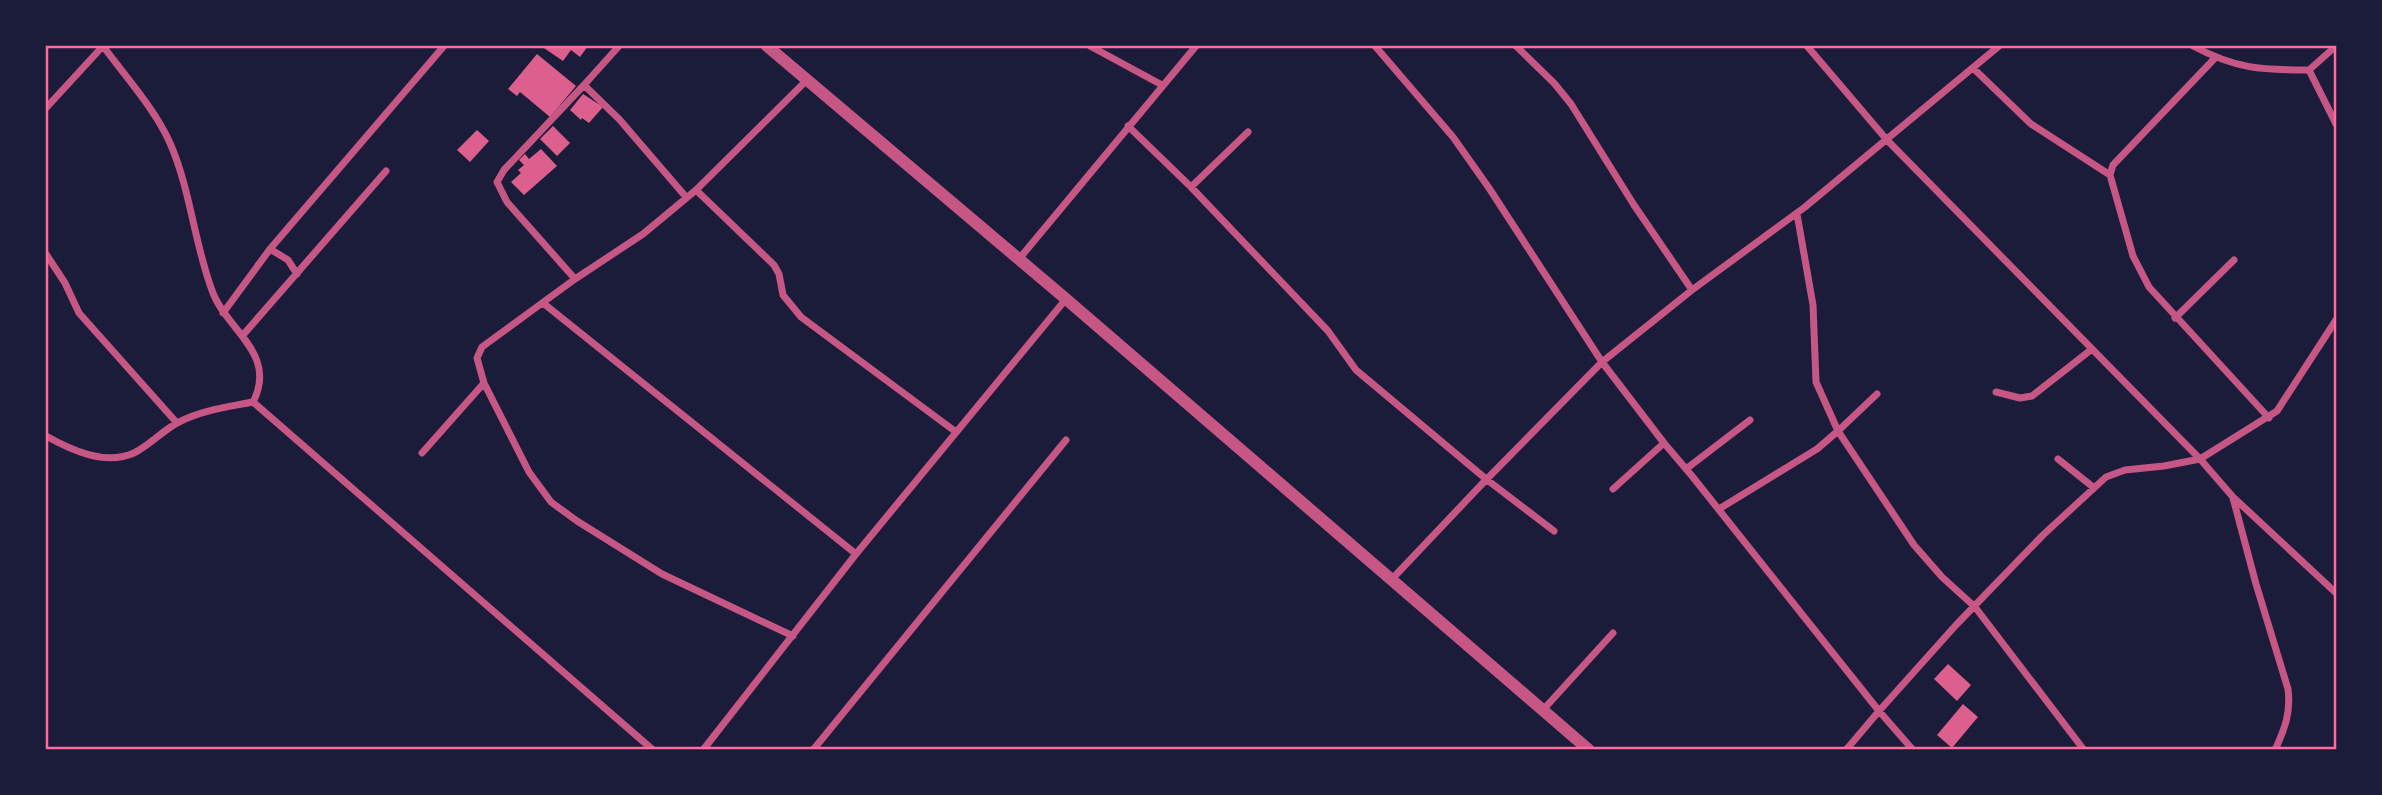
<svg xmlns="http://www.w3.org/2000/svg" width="2382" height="795" font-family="'Space Grotesk',sans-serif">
<rect width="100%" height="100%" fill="#1b1b3a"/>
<path fill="#dd5f8e" d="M541,46H588L580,57L571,50L563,61Z
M537,54L576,86L550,117L520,92L517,96L508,89Z
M583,94L603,107L589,123L582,118L581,120L570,110Z
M553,126L570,143L557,156L540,139Z
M477,130L489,141L470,162L457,150Z
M541,149L557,166L524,195L511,182L521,173L518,170L524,165L519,160L525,154L529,159Z
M1948,664L1971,685L1957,701L1934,679Z
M1963,704L1978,717L1952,748L1937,735Z"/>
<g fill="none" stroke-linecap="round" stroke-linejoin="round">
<path stroke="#c65784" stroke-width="7" d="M103,46C125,76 155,109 170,143C191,191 194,244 213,293C227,330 278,354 253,402L653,750
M1090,46L1162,85
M1375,46L1453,137L1489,188L1602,362L1664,443L1692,476L1879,711L1956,625L2043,535L2106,477L2125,470L2164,466L2200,459L1887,140L1807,46
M2193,46C2236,69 2261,70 2309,70L2336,46
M2215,58L2113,165L2110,175L2133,256L2149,287L2269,418
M1974,69L2031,124L2110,175
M2309,70L2336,124
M584,85L619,46
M46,108L103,46
M1128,126L1191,187L1328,331L1356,370L1486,479L1554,531
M1191,187L1248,132
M696,190L774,265L779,274L783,295L801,317L956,432
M270,249L288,260L297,274
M46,254L65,283L79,313L177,423
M1019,259L1196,46
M575,279L507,202L497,182L504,170L584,85L619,119L686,197
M1692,290L1805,207L1999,46
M543,303L856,554
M223,313L270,249L444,46
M2175,318L2234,260
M2336,320L2277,411L2200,459L2233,497L2336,593
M243,335L386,171
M1996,392L2020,398L2032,396L2092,349
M1877,394L1838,431L1914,545L1942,577L1975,607L2084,750
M46,436C71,450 105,466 134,453C150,445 163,430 179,422C202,410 228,407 253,402
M422,453L484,383
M2058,459L2093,487
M1686,469L1750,420
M1613,489L1664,443
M2233,498L2256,584L2288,689C2291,713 2285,728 2275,750
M1719,509L1817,449L1838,431L1816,382L1813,305L1797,214
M1392,579L1482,484L1602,362L1692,290L1634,205L1571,104L1554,83L1516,46
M793,636L662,574L577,521L551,502L529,472L484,383L477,358L482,347L575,279L643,234L696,190L806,81
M1542,711L1613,633
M703,750L856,554L1066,299
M813,750L1066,440
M1846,750L1879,711L1913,750"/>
<path stroke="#c65784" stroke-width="12" d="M767,46L1066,299L1589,750"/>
</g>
<rect width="2382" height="795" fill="none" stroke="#1b1b3a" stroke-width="94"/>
<rect x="47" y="47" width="2288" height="701" fill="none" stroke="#ff6b9d" stroke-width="2.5"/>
</svg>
